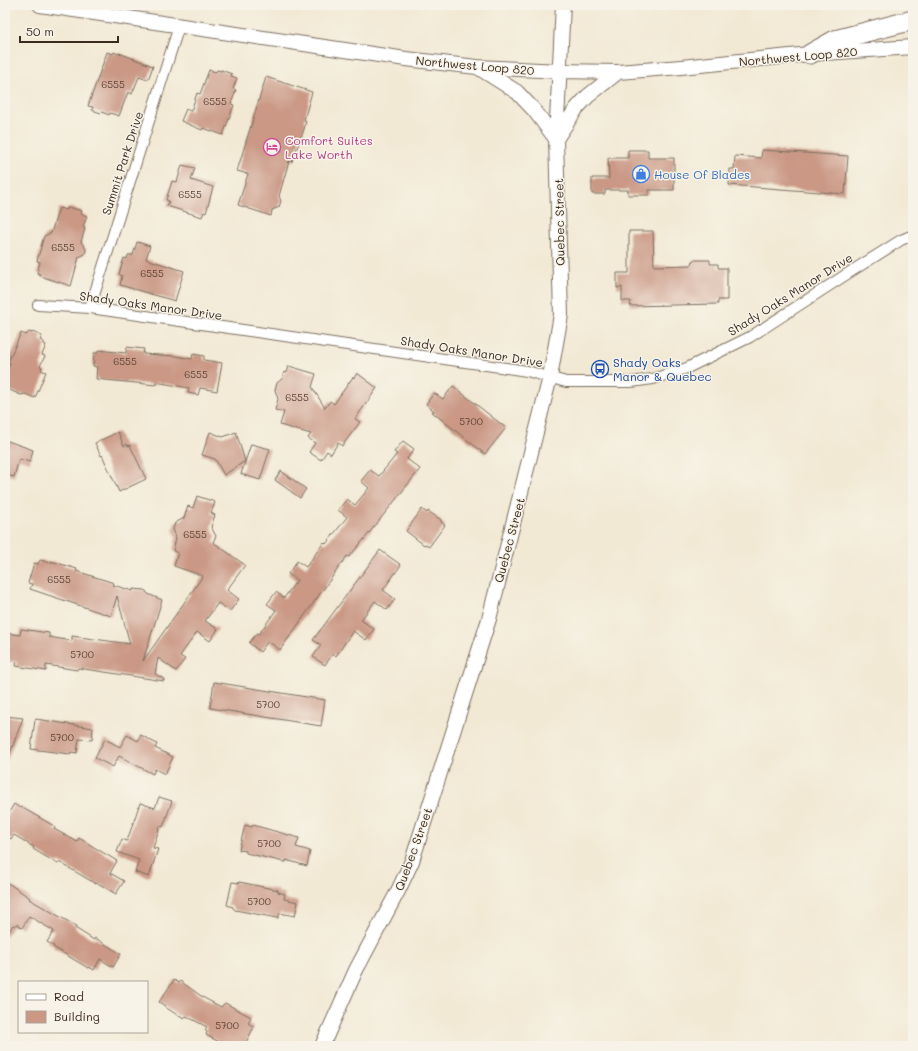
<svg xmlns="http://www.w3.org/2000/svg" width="918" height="1051" font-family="Mali,sans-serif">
<rect width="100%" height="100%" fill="#f7f3e8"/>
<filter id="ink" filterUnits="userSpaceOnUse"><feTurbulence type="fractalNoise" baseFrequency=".025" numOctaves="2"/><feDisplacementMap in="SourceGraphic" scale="8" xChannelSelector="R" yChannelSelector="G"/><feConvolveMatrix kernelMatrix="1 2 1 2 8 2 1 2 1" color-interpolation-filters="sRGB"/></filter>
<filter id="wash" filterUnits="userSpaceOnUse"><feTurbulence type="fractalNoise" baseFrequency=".012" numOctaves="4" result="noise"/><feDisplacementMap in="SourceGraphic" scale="16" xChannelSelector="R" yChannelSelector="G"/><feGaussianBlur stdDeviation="0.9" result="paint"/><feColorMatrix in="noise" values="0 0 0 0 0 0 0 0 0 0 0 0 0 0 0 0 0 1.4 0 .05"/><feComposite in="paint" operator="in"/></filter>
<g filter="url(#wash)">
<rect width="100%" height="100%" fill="#f2e9d4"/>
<g id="blocks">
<path fill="#ca9885" d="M107,52L113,54L114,52L118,54L119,53L153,66L148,80L139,77L132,94L128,92L119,116L110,113L109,115L102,112L101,113L92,110L93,107L88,106Z
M209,70L216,72L217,70L221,71V70L232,74L231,76L237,78L233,89L236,90L231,104L234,105L223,135L203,128L202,130L181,121L186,109L191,111L197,93L200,94Z
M266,77L312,92L304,120L306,121L304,129L292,162L289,161L279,196L281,201L279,207L272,210L271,216L238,205L248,174L237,171Z
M628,150H648V158H674V190H649V195H628V190H605V194H592V178H609L608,158H628Z
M762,150L848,156L845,194L729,185L730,169H734L735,156L761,158Z
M182,165L195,168L191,180L213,187L206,213L204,212L202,217L167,206L169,201L166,200L172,181L177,182Z
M59,208L67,210V208H72L82,211L81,214L87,216L83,227L85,228L81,242L86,249L85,254L79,257L71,286L40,276V274L37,273L40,262L37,261L44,236L51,233Z
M629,231H653L654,266L692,265L693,260H710V264H718V268H727V300H718V304L630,306L631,301H622V287L617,288V273H629Z
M137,242L150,246L146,259L184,271L175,301L120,285L122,276L119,274L124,258L127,259L128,255H133Z
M29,332L32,333L33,332L42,336L40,340L44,342V344L46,345L42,355L45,356L40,366L42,367L41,370L46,372L35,398L25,394L21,395L5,388V375L10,363L8,362L21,333L26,335Z
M127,347L144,349L143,354L176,356L192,359L193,354L204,356V360L222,363L217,391L200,388L198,395L188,393L189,388L156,382V385L96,379L97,367L93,366L94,353H98V350L126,353Z
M289,366L316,374L312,387L325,408L330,401L334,404L353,377L354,378L357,373L377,388L355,419L360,422L342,446L338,443L331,454L327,451L321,460L309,452L315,443L308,438L311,434L280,425L284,412L275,410L278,399L275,390L277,383L282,379L284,372L287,373Z
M453,386L506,428L485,454L432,412L434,411L426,404L434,393L443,399Z
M118,432L124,446L127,444L128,446L130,445L146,479L119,492L102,455L101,456L95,443Z
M210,432L223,437L236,432L245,461L224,475L215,459L202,455Z
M5,440L33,450L30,462L19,459L14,477L5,474Z
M403,441L414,449L407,459L420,469L366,537L349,557L347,556L280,650L268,641L260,652L249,643L257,633L259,634L276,610L267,604L276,592L284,598L297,580L288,574L297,561L306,567L324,542L326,544L347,517L338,510L347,499L355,505L369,488L361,481L370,470L379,476L397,454L394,452Z
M251,444L270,449L260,480L241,474Z
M281,471L306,489L300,498L275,480Z
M197,496L215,502L211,513L215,515L211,527L216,536L213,542L245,565L227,590L239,599L230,611L218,603L205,621L218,629L210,641L197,632L180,656L185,659L176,671L158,658L155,674L164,679V681L78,668L77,670L46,665V671L16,666L17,662L5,660V643L7,633L20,635L21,629L49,633V637L72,641V636L130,644L117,596L111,616L30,589L32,584L28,583L34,563L38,564L40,560L51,563V561L77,569L76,571L114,583L113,585L133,591V589L145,590L148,594L162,600L143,661L203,576L174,566L178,553L173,551L176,538L173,529L175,523L184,518L188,506L193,508Z
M422,509L427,513L428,511L441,520V522L445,525L429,547L425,544L424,545L406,531Z
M380,550L401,565L383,590L395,599L387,610L375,601L361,620L374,629L366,640L353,631L336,656L333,654L325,665L313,657L321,645L313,640Z
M214,682L325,700L321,726L210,708Z
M5,716L23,718L6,764H5Z
M36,719L93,728L92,740L79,739L77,753L71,752L70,754L31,749L35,720Z
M127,735L138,741L141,735L157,744L155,748L173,757L165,774L155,769L153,774L119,756L113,767L95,758L105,739L120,747Z
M159,797L172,801L163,827L160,826L153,848L158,849L149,877L135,872L139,860L117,852L122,839L127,841L140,803L155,808Z
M14,804L20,808L21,807L54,826L55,827L54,829L77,842L79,838L117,861L110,873L124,881L116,894L103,886L97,883L96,884L59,862L58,864L33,849L34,847L14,835L11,839L5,835V819Z
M245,825L252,827L253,825L299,838L296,847L310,851L307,866L286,860V862H284L246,853V851L239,850Z
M5,881L30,898L29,899L76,926L75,928L94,940L95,938L121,954L113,967L100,959L94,970L89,967L88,968L53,947L54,946L47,942L54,931L29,916L22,928L17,924L15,926L13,925L5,938Z
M232,882L239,883V882L278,890V892L285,894L284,899L298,902L295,916L280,913L278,918L272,917L235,910L233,908V907L227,905Z
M174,980L179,983L180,981L204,998L221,1007L225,1003L251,1017L248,1023L254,1027L244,1046H227L206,1035L207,1032L205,1030L207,1027L186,1016L184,1018L179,1015V1016L165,1007V1006L159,1002Z"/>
</g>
</g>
<g filter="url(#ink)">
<use href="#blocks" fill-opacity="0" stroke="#7b6d5e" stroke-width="1"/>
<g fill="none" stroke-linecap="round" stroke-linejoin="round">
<g stroke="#7b6d5e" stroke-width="12">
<path id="street" d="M38,305L90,308L527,371L566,382H631L653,379L687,368L750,337L847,274L901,240L913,235
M90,308L179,26"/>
</g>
<g stroke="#7b6d5e" stroke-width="16">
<path id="secondary" d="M40,5L406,59L477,67L560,71L618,72L681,67L810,54L913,47
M479,68L517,92L534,110L556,139L576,109L588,96L618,72
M322,1046L356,970L398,891L412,861L489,619L550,377L561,315L556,139L563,5"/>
</g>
<g stroke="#7b6d5e" stroke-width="21">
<path id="highway" d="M810,54L835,40L913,20"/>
</g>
<use href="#street" stroke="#fff" stroke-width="10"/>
<use href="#secondary" stroke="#fff" stroke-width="14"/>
<use href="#highway" stroke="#fff" stroke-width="19"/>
</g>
</g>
<defs>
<g id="hotel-ring" transform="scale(0.9)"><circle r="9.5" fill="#f7f3e8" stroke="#d1479c" stroke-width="1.5"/><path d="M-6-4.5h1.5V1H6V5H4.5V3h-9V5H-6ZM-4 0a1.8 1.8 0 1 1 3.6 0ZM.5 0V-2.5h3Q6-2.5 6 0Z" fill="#d1479c"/></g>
<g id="shop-ring" transform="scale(0.9)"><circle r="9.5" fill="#f7f3e8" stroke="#3f7fe0" stroke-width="1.5"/><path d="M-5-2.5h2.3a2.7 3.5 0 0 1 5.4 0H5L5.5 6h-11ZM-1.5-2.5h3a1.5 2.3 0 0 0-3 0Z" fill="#3f7fe0"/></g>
<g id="bus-ring" transform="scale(0.9)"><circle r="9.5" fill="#f7f3e8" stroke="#1a4fb4" stroke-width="1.5"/><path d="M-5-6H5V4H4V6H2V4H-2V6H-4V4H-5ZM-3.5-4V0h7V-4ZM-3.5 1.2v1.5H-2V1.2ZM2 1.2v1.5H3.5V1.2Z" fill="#1a4fb4"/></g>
</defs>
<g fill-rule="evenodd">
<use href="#hotel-ring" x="272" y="147"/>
<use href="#shop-ring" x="641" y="174"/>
<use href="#bus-ring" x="600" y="369"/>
</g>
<g text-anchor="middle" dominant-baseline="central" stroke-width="3" stroke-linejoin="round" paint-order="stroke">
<g font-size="10" fill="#5f4638">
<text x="113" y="84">6555</text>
<text x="215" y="101">6555</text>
<text x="190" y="194">6555</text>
<text x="63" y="247">6555</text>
<text x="152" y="273">6555</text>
<text x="125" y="361">6555</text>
<text x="196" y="374">6555</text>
<text x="297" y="397">6555</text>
<text x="471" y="421">5700</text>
<text x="195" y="534">6555</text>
<text x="59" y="579">6555</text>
<text x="82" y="654">5700</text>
<text x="268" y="704">5700</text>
<text x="62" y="737">5700</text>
<text x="269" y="843">5700</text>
<text x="259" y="901">5700</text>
<text x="227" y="1025">5700</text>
</g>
<g font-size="12" fill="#3b2a1e" stroke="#f7f3e8">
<text transform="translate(798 56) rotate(-5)">Northwest Loop 820</text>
<text transform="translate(475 65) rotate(5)">Northwest Loop 820</text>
<text transform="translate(122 163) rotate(-72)">Summit Park Drive</text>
<text transform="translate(559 222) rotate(-91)">Quebec Street</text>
<text transform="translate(790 294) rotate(-32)">Shady Oaks Manor Drive</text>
<text transform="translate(151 305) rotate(8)">Shady Oaks Manor Drive</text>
<text transform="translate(472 351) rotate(9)">Shady Oaks Manor Drive</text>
<text transform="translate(509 540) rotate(-75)">Quebec Street</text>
<text transform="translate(413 849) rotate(-70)">Quebec Street</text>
</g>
<g font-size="12" fill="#b23c85" stroke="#f7f3e8" text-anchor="start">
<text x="285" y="140">Comfort Suites<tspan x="285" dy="14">Lake Worth</tspan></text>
</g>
<g font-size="12" fill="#366cbe" stroke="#f7f3e8" text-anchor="start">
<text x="654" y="174">House Of Blades</text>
</g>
<g font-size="12" fill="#164399" stroke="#f7f3e8" text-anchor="start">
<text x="613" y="362">Shady Oaks<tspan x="613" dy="14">Manor &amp; Quebec</tspan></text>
</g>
</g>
<rect width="918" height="1051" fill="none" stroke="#f7f3e8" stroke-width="20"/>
<rect x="18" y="981" width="130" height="52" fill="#f7f3e8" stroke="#aca397"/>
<rect x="26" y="994" width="20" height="6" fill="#ffffff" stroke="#aca397"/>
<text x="54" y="1001" font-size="12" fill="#3b2a1e">Road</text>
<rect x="26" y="1011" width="20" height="12" fill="#ca9885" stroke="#aca397"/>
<text x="54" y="1021" font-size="12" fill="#3b2a1e">Building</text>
<path d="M20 36v6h98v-6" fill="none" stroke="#3b2a1e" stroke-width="2"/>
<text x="26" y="36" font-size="12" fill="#3b2a1e" stroke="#f7f3e8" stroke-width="3" paint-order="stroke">50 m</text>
</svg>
